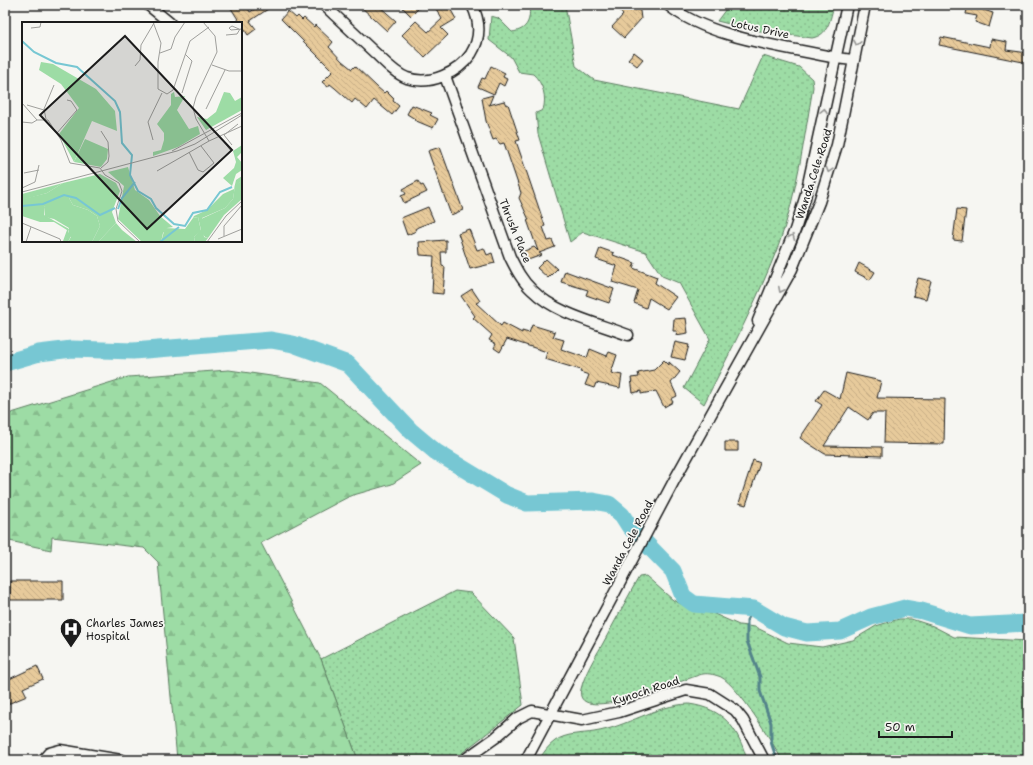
<svg xmlns="http://www.w3.org/2000/svg" width="1033" height="765" font-family="'Shantell Sans',sans-serif">
<defs>
<pattern id="grass-dots" width="8" height="8" patternUnits="userSpaceOnUse"><rect width="8" height="8" fill="#9ddca5"/><path d="M2 2h.1M6 6h.1" fill="none" stroke="#87bc8d" stroke-width="1.8" stroke-linecap="round"/></pattern>
<pattern id="forest-firs" width="22" height="20" patternUnits="userSpaceOnUse"><rect width="22" height="20" fill="#9ddca5"/><path d="M5 1l3.5 6h-7zM16 11l3.5 6h-7z" fill="#87bc8d"/></pattern>
<pattern id="building-back-hatch" width="6" height="6" patternUnits="userSpaceOnUse"><rect width="6" height="6" fill="#e7ca9b"/><path d="M-1 5l2 2M0 0l6 6M5-1l2 2" fill="none" stroke="#c6ad85"/></pattern>
</defs>
<rect width="100%" height="100%" fill="#f6f6f2"/>
<filter id="ink" filterUnits="userSpaceOnUse"><feTurbulence type="fractalNoise" baseFrequency=".025" numOctaves="2"/><feDisplacementMap in="SourceGraphic" scale="8" xChannelSelector="R" yChannelSelector="G"/><feConvolveMatrix kernelMatrix="1 2 1 2 8 2 1 2 1" color-interpolation-filters="sRGB"/></filter>
<g filter="url(#ink)">
<path fill="url(#grass-dots)" stroke="#5c7c60" d="M529,5H565L576,66L594,80L739,109L763,56L799,67L812,79L813,87C804,139 797,194 779,244C758,299 730,352 704,404L684,388L710,339L679,283L662,276L646,252L583,232L570,242L538,134L536,113L543,110C547,97 543,83 533,74L519,72L511,57L489,40L491,16L498,18L512,32C528,30 531,19 529,5Z
M729,5H834C830,19 829,35 812,38L753,30L717,21Z
M646,576L673,600L683,605L712,613L739,625L755,627L788,643L822,647L853,640L876,626L899,619H911L933,626L954,637L1028,641V760H782C772,741 738,686 721,677C716,675 709,673 703,674C690,676 572,729 581,689C585,673 594,659 602,645C613,625 624,604 635,584L639,577Z
M455,591L471,593L514,638L523,705L453,760H358L321,659Z
M689,704C724,709 738,728 747,760H539C543,753 548,746 555,741C566,733 582,734 594,732C627,727 655,705 689,704Z"/>
<path fill="url(#forest-firs)" stroke="#5c7c60" d="M229,370L320,383L421,465L392,484L350,496L261,543L321,659L358,760L177,759L158,562L144,548L52,537L51,550L5,540V415L128,377Z"/>
<g fill="none" stroke-linecap="round" stroke-linejoin="round">
<path stroke="#53838a" stroke-width="3" d="M754,609L747,620V641L760,677V691L771,723V742L777,760"/>
<path stroke="#77c7d3" stroke-width="17" d="M5,363L39,353L72,349L133,351L271,340L293,344L348,364L411,431L436,452L507,495L527,503L593,501L609,504L622,515L629,526L673,571L683,596L694,604L754,609L784,627L807,633L840,631L871,617L905,608L922,611L970,626L1028,623"/>
</g>
<path fill="url(#building-back-hatch)" stroke="#1c1c1c" d="M229,5H246L250,12L262,5H265L268,9L250,21L256,29L248,35Z
M359,5H378L396,21L387,31Z
M400,5H422L411,16Z
M439,5H448L456,19L441,28L448,35L425,57L402,35L416,21L428,32L442,19L435,7Z
M968,5L993,13L989,27L975,22L977,16L966,14Z
M635,7L640,11L641,19L624,38L612,27L623,15L618,9Z
M288,11L296,18L298,16L302,20L304,18L314,27L315,25L333,42L329,47L342,61L352,69L355,66L377,87L384,93L386,91L394,99L393,101L399,106L392,115L374,100L367,109L355,99L352,103L335,88L330,84L328,87L322,82L333,71L281,19Z
M941,37L990,47L991,39L1007,42L1006,50L1028,53V63L939,45Z
M634,52L643,59L637,66L628,59Z
M491,66L505,73L503,77L507,79L504,86L499,83L494,94L478,87L482,78L485,79Z
M493,95L489,105L504,101L506,105L508,104L520,140L516,141L545,226L543,227L548,241L552,240L555,247L539,253L542,255L525,261L522,252L534,247L538,251L527,220H529L519,198L521,193L504,143L500,144L496,139L493,140L486,121L482,98Z
M412,105L432,113L430,115L438,119L433,128L414,120L415,119L407,114Z
M440,147L463,210L451,215L428,151Z
M418,181L421,186L423,185L427,192L404,203L401,196L406,194L403,189Z
M428,207L434,221L418,227L415,229L416,231L407,235L401,218Z
M957,209L966,210L962,241L953,240Z
M469,229L477,250L484,248L487,255L492,253L495,263L470,269L458,233Z
M446,240V252H441L442,266L445,267L443,294L432,293L434,256L420,255L419,242Z
M600,248L614,253L613,255L635,263L633,268L657,277L655,283L676,297L667,309L649,298L646,308L634,303L638,290L612,282L617,266L596,259Z
M546,259L557,269L548,278L537,268Z
M859,263L875,272L870,280L855,272Z
M565,271L614,289L609,303L586,295L588,290L561,282Z
M918,278L931,281L926,299L913,296Z
M472,289L480,301L476,303L501,326L503,323L522,333V331L529,333L532,325L555,332L553,337L564,340L561,349L587,358L590,349L607,356L609,352L617,355L611,373L622,375L620,388L596,383L594,388L585,385L589,375L580,372L581,370L545,359L547,352L507,339L500,352L494,348L496,344L489,340L492,335L473,318L475,316L461,296Z
M686,318L688,333L676,335L677,331H673L674,319Z
M675,342L689,345L685,360L671,357Z
M664,360L669,365V362L680,372L671,383L677,396L671,399L673,402L664,407L656,391L641,394V391L633,393L631,378L639,377L638,373L654,370Z
M846,373L881,381L877,398L945,399L944,444L884,443L885,413H873L868,420L849,407L824,446L882,447V456L825,454L800,438L822,405L816,401L824,390L840,399Z
M725,442H738V451H725Z
M753,460L760,463L746,505L739,503Z
M10,581H63V600H10Z
M37,666L43,679L23,688L27,696L5,705V681Z"/>
<g fill="none" stroke-linecap="round" stroke-linejoin="round">
<g stroke="#1c1c1c" stroke-width="13">
<path id="minor" d="M148,5L170,23
M324,5C340,20 357,36 373,51C383,60 394,73 407,78C430,86 458,73 471,54C481,38 480,21 472,5
M668,5C710,39 783,46 836,58L853,60
M445,76L510,257C516,269 522,281 532,290C556,314 597,323 628,335
M758,321L795,230L805,198L847,5
M43,760L49,753L60,750L121,760
M464,760L495,738L518,718L532,711L582,720L619,712L686,690L710,694L735,710L743,720L764,760
M526,760L676,477L792,269L819,202L837,145L865,5"/>
</g>
<use href="#minor" stroke="#f6f6f2" stroke-width="10"/>
</g>
<defs><path id="oneway-chevron" d="M-2-3.5L2.5 0L-2 3.5" fill="none" stroke-width="1.6" stroke-linecap="round" stroke-linejoin="round"/></defs>
<g stroke="#949492">
<use href="#oneway-chevron" transform="translate(857 43) rotate(102)"/>
<use href="#oneway-chevron" transform="translate(824 111) rotate(-78)"/>
<use href="#oneway-chevron" transform="translate(829 170) rotate(107)"/>
<use href="#oneway-chevron" transform="translate(792 237) rotate(-68)"/>
<use href="#oneway-chevron" transform="translate(781 290) rotate(117)"/>
</g>
</g>
<defs>
<g id="hospital-pin" transform="scale(1.15)"><path d="M0 17L-7.5 6A9.5 9.5 0 1 1 7.5 6Z" fill="#1c1c1c" stroke="#f6f6f2"/><path d="M-5-5h3v3.5h4V-5h3V5h-3V1.5h-4V5h-3Z" fill="#fff"/></g>
</defs>
<g fill-rule="evenodd">
<use href="#hospital-pin" x="71" y="629"/>
</g>
<g text-anchor="middle" dominant-baseline="central" stroke-width="3.5" stroke-linejoin="round" paint-order="stroke">
<g font-size="11" fill="#1c1c1c" stroke="#f6f6f2">
<text transform="translate(760 29) rotate(12)">Lotus Drive</text>
<text transform="translate(814 174) rotate(-72)">Wanda Cele Road</text>
<text transform="translate(515 231) rotate(68)">Thrush Place</text>
<text transform="translate(628 543) rotate(-62)">Wanda Cele Road</text>
<text transform="translate(646 691) rotate(-18)">Kynoch Road</text>
</g>
<g font-size="11" fill="#1c1c1c" stroke="#f6f6f2" text-anchor="start">
<text x="86" y="623">Charles James<tspan x="86" dy="13">Hospital</tspan></text>
</g>
</g>
<g transform="translate(22 22)">
<rect width="220" height="220" fill="#f6f6f2"/>
<path d="M152,70L153,75L163,74L155,88L167,107L176,104L178,112L156,125L131,134V130L139,128L142,118V111L135,102L149,83V72ZM202,70L208,71L213,79L220,75V88L184,108L175,95L185,97L194,90ZM63,117L86,127L85,137L79,145L52,140ZM220,123V130L215,135L220,141V148L214,152L210,164L201,156L212,146L214,140L211,129ZM106,145L113,168L127,178L138,194L151,205L145,206L141,211L139,220H120L96,197L102,164L86,150ZM78,152L94,161L98,169L90,190L94,201L76,220H70L78,204L75,194L66,188L51,183L47,176L22,185V193L47,207L46,210L49,214L46,220L41,219L45,208L32,200H18L0,194L1,177L25,171L41,161ZM220,154V159L213,164L211,177L203,186L180,196L182,215L186,216L183,220H173L172,215L179,208L176,195L171,196L172,194L185,188L201,172L212,167L214,158Z" fill="#9ddca5"/>
<path d="M19,40L31,42L74,67L93,89L95,109L70,99L52,140L37,112L57,86L39,62L17,48ZM220,159V177L202,193L186,216L183,215L180,211L179,197L203,186L211,177L213,163ZM41,161L25,171L0,178V172ZM35,176H47L51,183L66,188L75,194L78,204L70,220H46L49,215L46,213L47,206L32,197L23,195L22,185ZM176,195L179,209L172,215L173,220H139L143,206L163,207L171,196ZM94,201L100,208L115,220H76Z" fill="#9ddca5"/>
<path fill="none" stroke="#77c7d3" stroke-width="2" d="M0,19L12,30L34,41L55,45L93,79L98,90L100,121L110,133L108,153L116,169L129,177L134,186L152,202L163,204L171,191L185,188L198,170L210,165M0,184L21,182L42,173L54,176L78,193L93,186M96,187L100,176L113,160M138,220L157,205"/>
<path fill="none" stroke="#9f9f9c" stroke-width="1" d="M131,0L139,21L136,40V67L145,72L151,68L168,19L187,5M181,0L193,14L195,30L174,75L171,86L174,97L187,119M9,6L18,5L19,0M217,7L210,4L207,6L209,8L220,7M204,13L215,12L218,7M138,31L149,27L153,15L163,0M190,43L207,49H220M113,44L118,38L119,23L132,1M160,71L170,39L163,32M0,81L15,98H26L39,118L48,141L78,146L83,153L97,161L100,169L94,187L96,199L118,220M5,83L22,88M184,87L203,48M24,97L22,87L32,63M0,100L10,101L15,98M79,109L86,120L87,134L86,140L79,146M35,111L55,88L49,79L45,78M198,115L209,129M131,118L126,100L140,71M210,123L202,113L216,102M150,129L220,91M167,130L176,148L181,150L192,141L179,124M135,149L187,119L220,104M2,151L17,148M0,166L13,160L17,143M0,170L155,129L173,122L220,93M0,201L38,217L39,220M202,214V204L220,183M196,217L220,207M4,220L9,205M185,220L204,194L220,179"/>
<path fill="#1c1c1c" fill-opacity="0.15" stroke="#1c1c1c" stroke-width="2" d="M103,14L210,128L125,207L18,93Z"/>
<rect width="220" height="220" fill="none" stroke="#1c1c1c" stroke-width="2"/>
</g>
<rect width="1033" height="765" fill="none" stroke="#f6f6f2" stroke-width="20"/>
<rect x="10" y="10" width="1013" height="745" fill="none" stroke="#1c1c1c" stroke-width="1.5" filter="url(#ink)"/>
<path d="M879 731v6h73v-6" fill="none" stroke="#1c1c1c" stroke-width="2"/>
<text x="885" y="731" font-size="12" fill="#1c1c1c" stroke="#f6f6f2" stroke-width="3" paint-order="stroke">50 m</text>
</svg>
